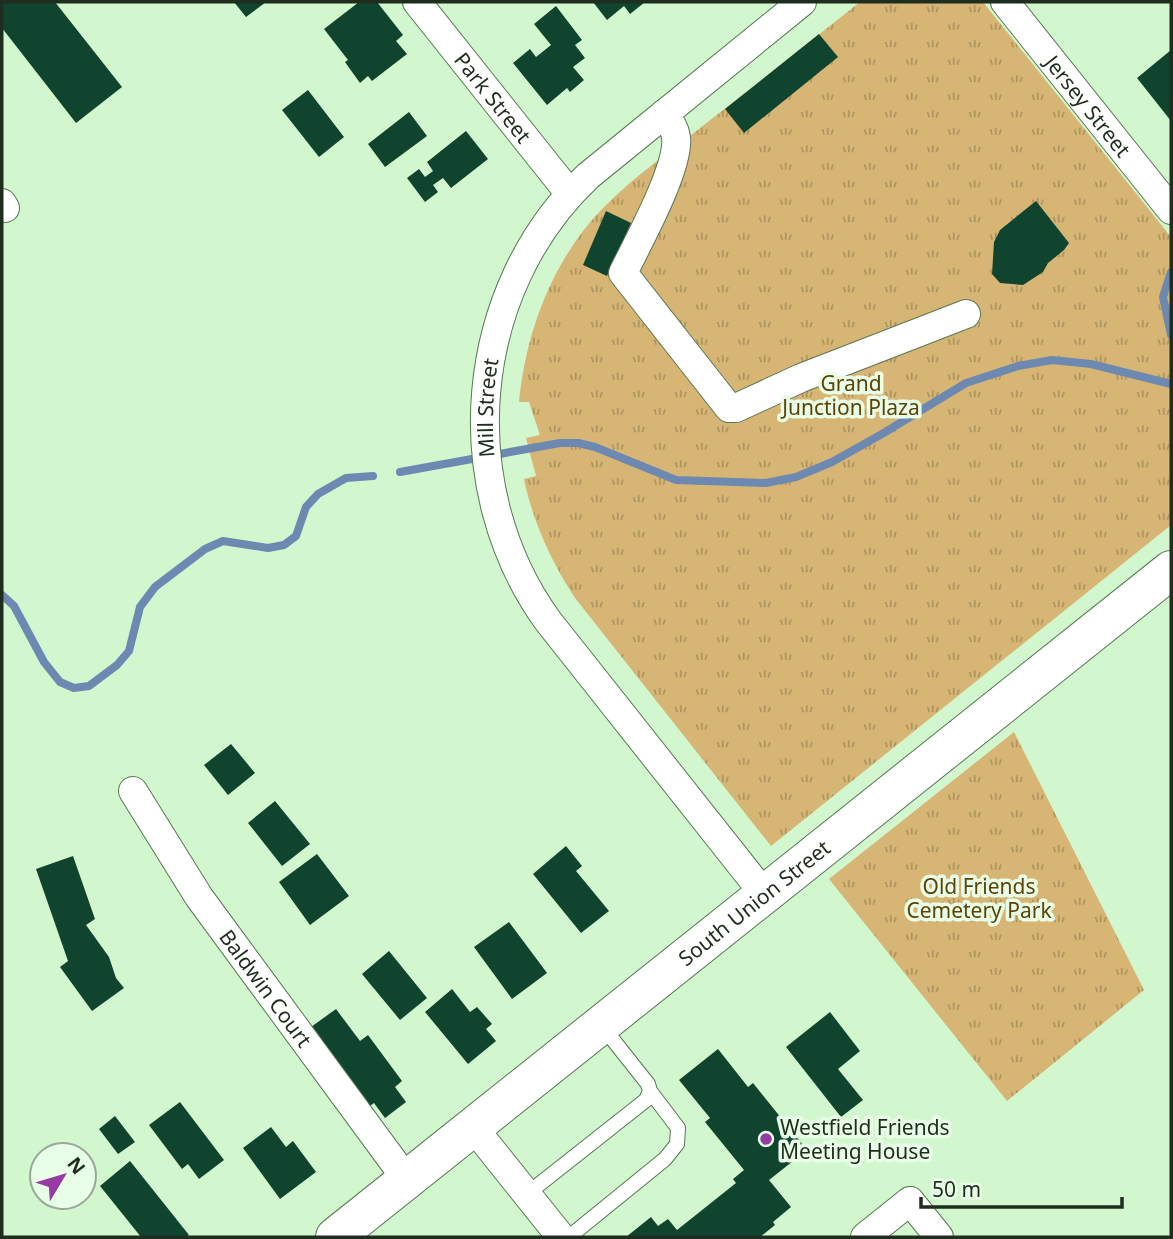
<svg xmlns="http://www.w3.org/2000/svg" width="1173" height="1239" font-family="'Noto Sans',sans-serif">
<defs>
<pattern id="park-tufts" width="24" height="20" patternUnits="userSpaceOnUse" patternTransform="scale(1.75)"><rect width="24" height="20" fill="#d7b575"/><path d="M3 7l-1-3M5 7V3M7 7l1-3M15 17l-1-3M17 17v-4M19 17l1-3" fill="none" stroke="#ae945f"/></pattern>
</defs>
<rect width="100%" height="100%" fill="#d2f6ce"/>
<path fill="url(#park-tufts)" d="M860,2H983L1171,237V525L771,846L575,598C551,561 533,522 524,479L536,476L526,438L540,435L529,402H519C526,332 552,261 602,209C634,176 674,149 709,121C760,81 810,42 860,2Z
M1014,732L1144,990L1007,1101L829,879Z"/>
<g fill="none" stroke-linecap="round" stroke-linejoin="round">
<path stroke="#6d89b2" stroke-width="8" d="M1171,272L1163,297L1171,335
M400,472L560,443H578L595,447L676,480L766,483L796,477L832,462L882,434L966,383L1018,366L1052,360L1091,364L1171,384
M2,595L14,606L44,662L60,682L74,688L89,686L117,665L129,651L140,607L155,587L205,549L223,541L268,548L284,545L296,536L306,507L318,494L346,478L373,476"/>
</g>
<path fill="#10442f" d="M2,2H55L122,87L76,123L2,28Z
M234,2H266L246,17Z
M359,2H377L403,35L396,41L407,54L372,81L368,76L360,83L345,62L348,60L324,29Z
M593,2H645L630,14L624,6L607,20Z
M556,6L582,40L575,45L585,58L573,67L584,80L570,92L567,88L547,105L513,63L530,49L536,57L551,45L534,24Z
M819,34L838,57L744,133L725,109Z
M1171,50V121L1137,78Z
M308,90L344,137L319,157L282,110Z
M409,112L427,136L385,167L368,144Z
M466,131L488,159L451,188L443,178L433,185L438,192L425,202L407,178L419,169L425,177L433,171L427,162Z
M1036,201L1069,243L1064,250L1048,263L1043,272L1023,285L1000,283L992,274L994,242L1000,230Z
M606,211L631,223L607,276L583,265Z
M231,744L255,773L228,795L204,765Z
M275,801L310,844L282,866L248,823Z
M566,846L582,866L576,871L609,911L581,933L533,874Z
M317,854L349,896L310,925L279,882Z
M73,856L95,919L86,925L109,957L116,978L124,988L92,1011L60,967L68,961L36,869Z
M509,922L547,973L512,999L474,947Z
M389,951L427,998L400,1020L362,974Z
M452,989L470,1012L477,1007L492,1024L486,1029L496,1041L468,1064L425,1012Z
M336,1009L360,1041L368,1035L402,1081L395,1087L406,1102L385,1118L374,1103L366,1109L311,1027Z
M830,1012L860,1051L838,1069L863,1100L841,1117L786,1047Z
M718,1049L748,1087L753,1083L807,1150L769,1180L791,1207L773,1222L775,1225L760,1237H626L651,1217L658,1226L668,1219L677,1230L736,1183L733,1179L744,1170L705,1122L710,1118L679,1080Z
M180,1102L224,1160L199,1179L188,1164L182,1169L149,1125Z
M115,1116L135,1142L118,1154L99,1129Z
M271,1127L286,1147L293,1141L316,1172L280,1199L243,1148Z
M130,1161L189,1235L185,1237H141L100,1186Z"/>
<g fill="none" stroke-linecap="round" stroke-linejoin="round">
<g stroke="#577754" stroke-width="16">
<path id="lane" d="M527,1194L646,1100L650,1091
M569,1237L665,1159L677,1144L678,1128L650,1091L648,1084L602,1026"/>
</g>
<g stroke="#577754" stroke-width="30">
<g id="street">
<path id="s1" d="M417,2L570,194"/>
<path id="s2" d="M1005,2L1171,210"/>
<path d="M664,114C669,121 675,128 676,137C680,167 637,244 623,273L729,408H736L801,378L966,314"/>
<path d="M2,203L5,208"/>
<path id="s3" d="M133,791L199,897L407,1180"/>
<path id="s4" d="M765,895L548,621C451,487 467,290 588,176L802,2"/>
<path d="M473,1127L561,1237"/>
<path d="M865,1237L910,1201L939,1237"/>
</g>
</g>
<g stroke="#577754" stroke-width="40">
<g id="secondary">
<path id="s5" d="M335,1237L1171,570"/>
</g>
</g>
<use href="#lane" stroke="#fff" stroke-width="14"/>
<use href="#street" stroke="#fff" stroke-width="28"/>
<use href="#secondary" stroke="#fff" stroke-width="38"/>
</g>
<circle fill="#963aa4" stroke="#e9fee6" stroke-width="2.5" cx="766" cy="1139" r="7"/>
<g text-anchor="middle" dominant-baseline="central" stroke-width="7" stroke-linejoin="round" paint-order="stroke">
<g font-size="21" fill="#1f2d1e" stroke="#e9fee6">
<text stroke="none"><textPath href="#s1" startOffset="122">Park Street</textPath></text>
<text stroke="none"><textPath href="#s2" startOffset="133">Jersey Street</textPath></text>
<text stroke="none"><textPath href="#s4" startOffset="576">Mill Street</textPath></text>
<text stroke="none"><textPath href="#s5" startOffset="536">South Union Street</textPath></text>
<text stroke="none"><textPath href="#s3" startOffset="238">Baldwin Court</textPath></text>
</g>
<g font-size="21" fill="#5d4308" stroke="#e9fee6">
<text x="851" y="383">Grand<tspan x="851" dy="24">Junction Plaza</tspan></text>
<text x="979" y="886">Old Friends<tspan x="979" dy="24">Cemetery Park</tspan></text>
</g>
<g font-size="21" fill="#1f2d1e" stroke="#e9fee6" text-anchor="start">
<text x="780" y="1127">Westfield Friends<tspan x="780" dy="24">Meeting House</tspan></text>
</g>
</g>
<rect width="1173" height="1239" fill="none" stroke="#1f2d1e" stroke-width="7"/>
<g transform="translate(63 1176) rotate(52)"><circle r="33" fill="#e9fee6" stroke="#98aa96" stroke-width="2"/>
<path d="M0-5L12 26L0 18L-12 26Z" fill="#963aa4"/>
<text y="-10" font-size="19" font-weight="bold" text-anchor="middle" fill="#1f2d1e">N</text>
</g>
<path d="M921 1197v10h201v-10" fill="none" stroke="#1f2d1e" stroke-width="3.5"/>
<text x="932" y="1197" font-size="21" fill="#1f2d1e" stroke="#e9fee6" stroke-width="5" paint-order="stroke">50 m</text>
</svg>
